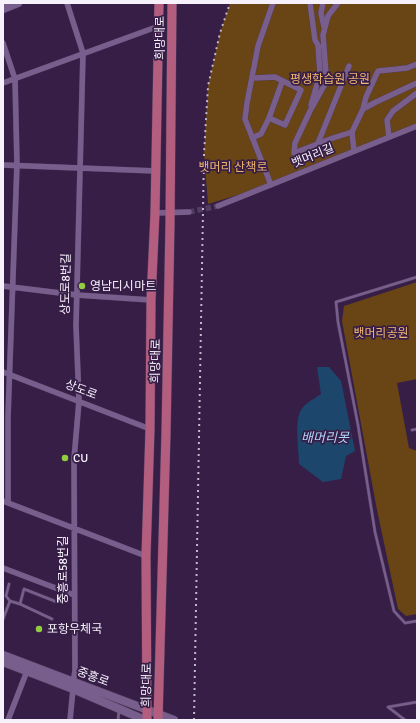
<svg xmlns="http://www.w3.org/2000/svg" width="420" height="723" font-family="Signika,'Noto Sans KR',sans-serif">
<rect width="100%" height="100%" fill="#361e47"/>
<path fill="#694516" d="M230,3H417V126L271,185L208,204L204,154L208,86L220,33Z
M417,282V379L397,383L409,448L417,451V614L406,616L398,609L377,510L342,321L344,306Z"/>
<path fill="#1d466c" d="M317,367H329L341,381L355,451L346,456L341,479L323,482L299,464C299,451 294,421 301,410C305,403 314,399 321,394Z"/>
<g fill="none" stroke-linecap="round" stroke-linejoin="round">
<path stroke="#533e62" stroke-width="5.5" stroke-dasharray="5.5 3" stroke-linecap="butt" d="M189,212L218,206"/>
<g stroke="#4d3a5a" stroke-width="3.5">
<path id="lane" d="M417,277L336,302L338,322L358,425L375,532L394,611L405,623L417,621
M412,430L417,429
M9,584L6,596L10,601L20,604L24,589L57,602
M20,604L52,619
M3,619L10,601
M118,720L119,711
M405,720L388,707L417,702"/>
</g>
<g stroke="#4d3a5a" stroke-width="6">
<path id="street" d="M67,3L83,53L76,326L79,401L74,459L75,671L73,683
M310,3L315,40L319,47
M323,3L321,13L324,27
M338,3L328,16L323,35L326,74L324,86L310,111L295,143L294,153L333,138L352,132
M3,43L15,79L17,164L8,417V503
M3,83L159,26
M311,105L320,74L318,45
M363,109L366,97L378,71L407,68L417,64
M269,118L282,82
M389,137L387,120L393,111L417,93
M252,138L261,134L269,118L285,125L301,90L275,77L252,78
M318,143L349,66
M354,151L352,132L363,109L376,102L417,83
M3,165L156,171
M271,185L245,119L247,103L258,46L273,3
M218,206L417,126
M155,213L189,212
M3,286L77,295L151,300
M3,372L150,429
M3,501L146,556
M3,568L74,595
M8,720L27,671
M70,720L73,689"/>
</g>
<g stroke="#4d3a5a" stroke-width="9">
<path id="secondary" d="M3,9L18,3
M3,655L174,720
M3,662L73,689L145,720"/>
</g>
<g stroke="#4d3a5a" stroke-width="10">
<path id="primary" d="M147,720L146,556L150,429L151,300L155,213L159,3
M158,720L166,433L170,224L172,3"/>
</g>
<use href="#lane" stroke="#785e8c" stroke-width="2.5"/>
<use href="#street" stroke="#785e8c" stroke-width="5.5"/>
<use href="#secondary" stroke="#785e8c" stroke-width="8"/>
<use href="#primary" stroke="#b35d7f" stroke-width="9"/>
<path stroke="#c3b9cc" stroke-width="2" stroke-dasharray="2 4" stroke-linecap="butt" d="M194,720L204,154L208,86L220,33L230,3"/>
</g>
<g fill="#92cd3f" stroke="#361e47" stroke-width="1.5">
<circle cx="82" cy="286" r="4"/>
<circle cx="65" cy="458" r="4"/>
<circle cx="39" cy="629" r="4"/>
</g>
<g text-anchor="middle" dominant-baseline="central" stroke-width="3.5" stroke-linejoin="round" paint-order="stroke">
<g font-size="12" fill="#f7f1fc" stroke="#361e47">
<text transform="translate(160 38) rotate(-90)">희망대로</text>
<text transform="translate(313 156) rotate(-22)">뱃머리길</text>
<text transform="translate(66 284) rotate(-89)">상도로8번길</text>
<text transform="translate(156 361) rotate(-89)">희망대로</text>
<text transform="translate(81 390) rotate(21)">상도로</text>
<text transform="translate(63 570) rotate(-90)">중흥로58번길</text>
<text transform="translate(93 677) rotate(20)">중흥로</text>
<text transform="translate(147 685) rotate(-89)">희망대로</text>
</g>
<g font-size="12" fill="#f0b570" stroke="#361e47">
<text x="330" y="79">평생학습원 공원</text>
<text x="233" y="167">뱃머리 산책로</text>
<text x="381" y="333">뱃머리공원</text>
</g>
<g font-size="12" fill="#f7f1fc" stroke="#361e47" text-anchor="start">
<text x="90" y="286">영남디시마트</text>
<text x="73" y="458">CU</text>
<text x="47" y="629">포항우체국</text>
</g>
<g font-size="13" font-style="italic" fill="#b0d5fb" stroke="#361e47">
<text x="325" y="438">배머리못</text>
</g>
</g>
<rect width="420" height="723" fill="none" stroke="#f7f1fc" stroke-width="8"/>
</svg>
